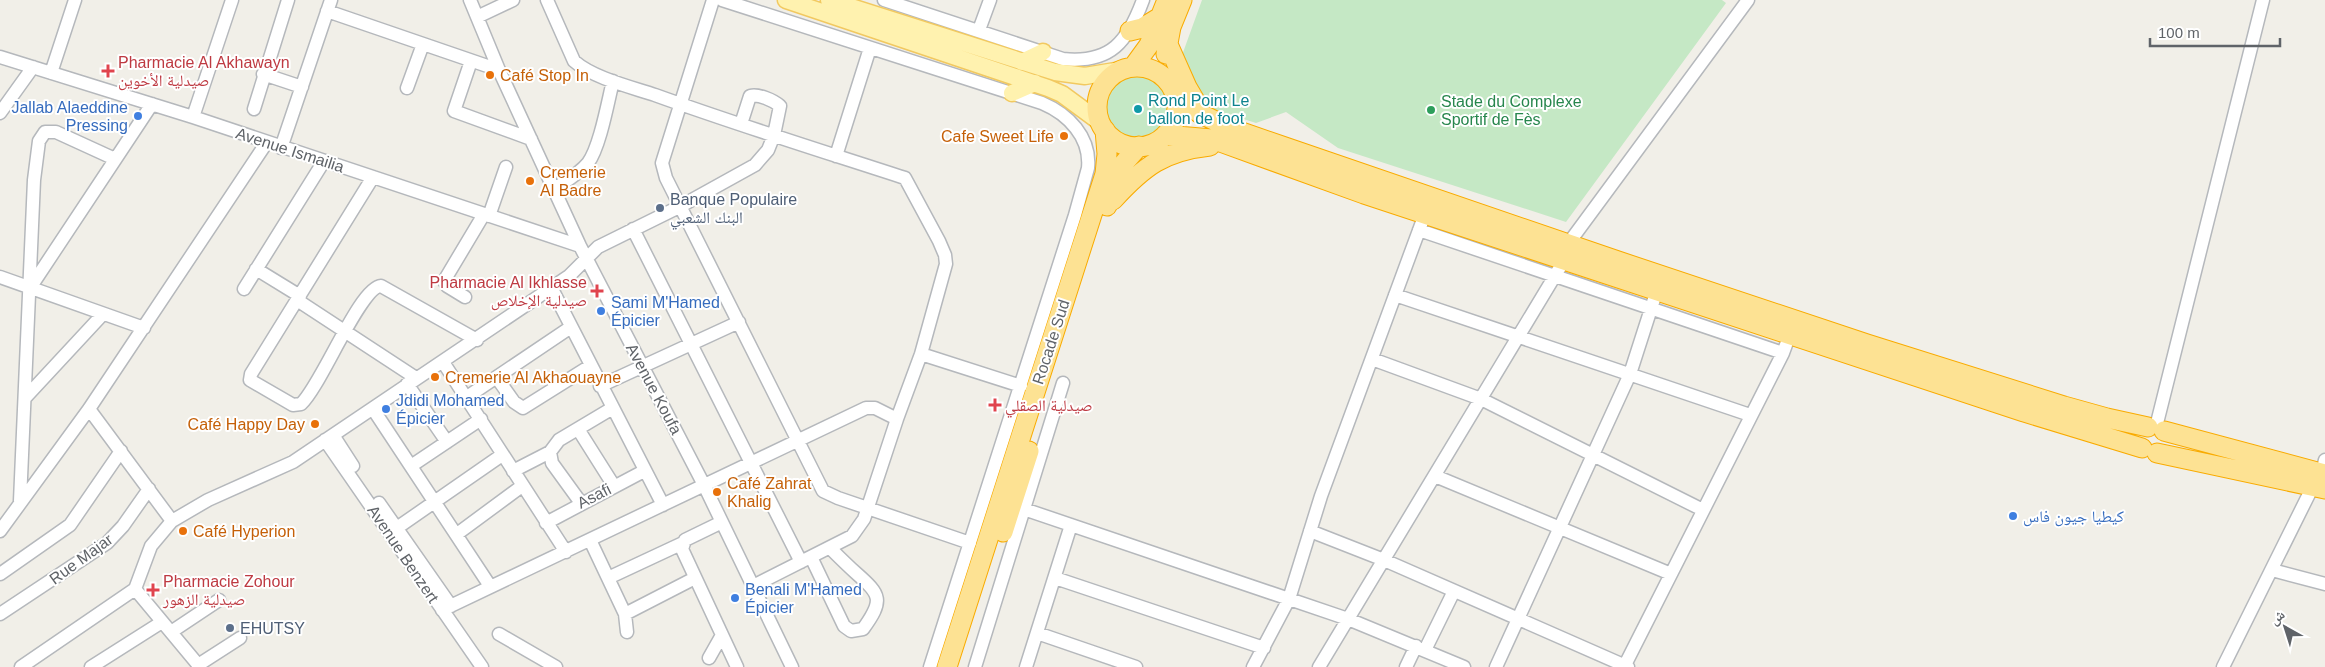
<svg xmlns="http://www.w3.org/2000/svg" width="2325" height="667" font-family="Helvetica,'Noto Naskh Arabic',sans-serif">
<rect width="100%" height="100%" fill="#f1efe8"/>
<path fill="#c5e8c5" d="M1202,0H1722L1726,3L1566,222L1338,148L1286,112L1256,123L1206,107L1181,58Z
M1102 107a35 35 0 1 1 70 0a35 35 0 1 1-70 0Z"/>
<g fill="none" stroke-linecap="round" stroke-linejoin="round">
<g stroke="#b5b8bc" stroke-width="15">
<path id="minor" d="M470,0L499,70L580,246L704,485L792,667
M547,0L574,61C593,78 631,87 655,95C738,125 822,151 905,178L939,241L945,255L946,264L921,354L897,419L864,519L852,536L753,586
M713,0L662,163L666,178L823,491L838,498L970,543
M722,0L1042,103C1068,114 1091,137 1088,168L1075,215L930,667
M884,0L1063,59C1111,64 1128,41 1143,0
M327,11L499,70
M477,17L513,0
M979,30L990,0
M0,57L193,117L580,246
M471,61L454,111L531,139
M51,73L75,0
M263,74L302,87
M407,88L423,44
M254,109L288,0
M0,113L33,67
M193,117L232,0
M281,148L331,0
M836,156L870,48
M373,177L251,374L250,380L293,405L301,404C321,386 360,287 381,286L477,340
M554,189C566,181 579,174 588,163C600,147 608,101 613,81
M489,216L506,167
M633,229L801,562
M1419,230L1783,353
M1568,244L1748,0
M256,269L300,296
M0,277L144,328
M30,288L152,104
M244,289L324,161
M552,289L663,505
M1395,295L1750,415
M465,297L447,286L444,281L484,214
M297,300L416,378
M921,354L1021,386
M1372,359L1481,399L1703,510
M443,362L566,552
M497,378L514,402L523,408L590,366
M407,384L447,442
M600,386L739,322
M467,397L571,327
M25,398L103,314
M89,409L172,521
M373,409L490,586
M2156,427L2263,0
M578,429L614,486
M333,435L353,466
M325,440L482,667
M550,452L552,463L581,503
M411,466L481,419
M513,471L550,452L559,440L611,409
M2322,473L2325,460
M1435,476L1671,574
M20,501L34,180L39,141L45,132H56L115,159
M379,503L451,606
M1012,505L1348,619L1464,667
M722,522L685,540L682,549L737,667
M546,523L644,471
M0,531L89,409L267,142
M1310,531L1384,560L1628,667
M391,532L502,455
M457,534L522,486
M590,540L625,614L627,632
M811,557L844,626L851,631L863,629C884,600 881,595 856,573C847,565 839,557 830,548
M2272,570L2325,584
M0,574L70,525L121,451
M608,578L683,543
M1055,578L1264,648
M135,589L200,667
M442,610L866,408H875L897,419
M0,614L107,543L123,526L149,489
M625,614L695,578
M171,632L219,600
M1037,633L1136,667
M499,634L556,667
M1425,650L1454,591
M709,658L722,635
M198,665L240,638
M1625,665L1783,353L1790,334
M21,667L135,589L151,546L172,521L208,500L293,462L569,276L598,247L681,206L755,165L768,150L774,135L780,106C773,100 759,94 750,96L741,124
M91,667L162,622
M975,667L1063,383
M1026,667L1071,525
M1253,667L1289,599L1321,496L1425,214
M1319,667L1565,259
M1406,667L1416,646
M1496,667L1630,374L1657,290
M2223,667L2313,486"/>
</g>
<g stroke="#f2c960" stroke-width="19">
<path id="major" d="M786,0L1048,88L1062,94L1100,122
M829,0L1055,72L1085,76L1121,70
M1022,62L1043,52
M1012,93L1035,83"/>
</g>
<g stroke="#f9ab00" stroke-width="21">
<path id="highway" d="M1130,31L1142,28L1160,17
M1167,42L1187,87L1197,104
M1166,54L1171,27L1182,0
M1133,67L1149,45L1167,0
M1097 107a40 40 0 1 1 80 0a40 40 0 1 1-80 0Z
M1173,90L1199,113L1230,128L1282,146L1618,261L1867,344L2064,406L2107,418L2148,427
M1165,135L1212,139L1364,194L2024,412L2142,448
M1113,200C1144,166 1164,151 1210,146
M1107,206L1124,163L1139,146
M2164,431L2325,474
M2157,453L2325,489
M1003,532L1029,451
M947,667L1105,174L1107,154L1105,130"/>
</g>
<use href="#minor" stroke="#fff" stroke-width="12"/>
<use href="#major" stroke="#fff2af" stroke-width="16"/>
<use href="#highway" stroke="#fde293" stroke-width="19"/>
</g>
<g fill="#e0444e" stroke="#fff" stroke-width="2">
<path d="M105.5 63.5h5v5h5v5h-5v5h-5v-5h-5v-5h5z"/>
<path d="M594.5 283.5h5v5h5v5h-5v5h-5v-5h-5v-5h5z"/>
<path d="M992.5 397.5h5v5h5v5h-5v5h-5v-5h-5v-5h5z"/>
<path d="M150.5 582.5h5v5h5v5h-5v5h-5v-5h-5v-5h5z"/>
</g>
<g fill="#e8710a" stroke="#fff" stroke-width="2">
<circle cx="490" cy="75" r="5"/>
<circle cx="1064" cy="136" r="5"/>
<circle cx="530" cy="181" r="5"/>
<circle cx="435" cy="377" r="5"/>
<circle cx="315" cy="424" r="5"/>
<circle cx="717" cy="492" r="5"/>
<circle cx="183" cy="531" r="5"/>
</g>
<circle fill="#0f9aa8" stroke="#fff" stroke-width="2" cx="1138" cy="109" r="5"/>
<circle fill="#2e9e5b" stroke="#fff" stroke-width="2" cx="1431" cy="110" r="5"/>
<g fill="#3f7fe0" stroke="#fff" stroke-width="2">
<circle cx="138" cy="116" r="5"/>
<circle cx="601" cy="311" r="5"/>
<circle cx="386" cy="409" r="5"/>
<circle cx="2013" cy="516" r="5"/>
<circle cx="735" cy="598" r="5"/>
</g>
<g fill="#5c6f8a" stroke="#fff" stroke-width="2">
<circle cx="660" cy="208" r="5"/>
<circle cx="230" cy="628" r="5"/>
</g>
<g text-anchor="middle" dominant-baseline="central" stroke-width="4" stroke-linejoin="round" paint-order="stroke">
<g font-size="16" fill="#be3a42" stroke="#fff" text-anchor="start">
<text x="118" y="62">Pharmacie Al Akhawayn<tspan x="118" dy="18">صيدلية الأخوين</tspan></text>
<text x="587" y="282" text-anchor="end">Pharmacie Al Ikhlasse<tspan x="587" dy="18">صيدلية الإخلاص</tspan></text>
<text x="1005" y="405">صيدلية الصقلي</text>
<text x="163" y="581">Pharmacie Zohour<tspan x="163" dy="18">صيدلية الزهور</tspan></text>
</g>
<g font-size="16" fill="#c56008" stroke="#fff" text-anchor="start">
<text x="500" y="75">Café Stop In</text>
<text x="1054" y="136" text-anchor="end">Cafe Sweet Life</text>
<text x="540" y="172">Cremerie<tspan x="540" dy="18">Al Badre</tspan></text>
<text x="445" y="377">Cremerie Al Akhaouayne</text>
<text x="305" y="424" text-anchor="end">Café Happy Day</text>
<text x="727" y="483">Café Zahrat<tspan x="727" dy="18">Khalig</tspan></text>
<text x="193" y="531">Café Hyperion</text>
</g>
<g font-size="16" fill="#0d838f" stroke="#fff" text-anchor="start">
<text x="1148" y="100">Rond Point Le<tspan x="1148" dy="18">ballon de foot</tspan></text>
</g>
<g font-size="16" fill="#27864d" stroke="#fff" text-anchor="start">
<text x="1441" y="101">Stade du Complexe<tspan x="1441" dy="18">Sportif de Fès</tspan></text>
</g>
<g font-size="16" fill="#366cbe" stroke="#fff" text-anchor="start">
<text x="128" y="107" text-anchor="end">Jallab Alaeddine<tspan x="128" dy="18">Pressing</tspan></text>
<text x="611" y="302">Sami M'Hamed<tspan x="611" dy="18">Épicier</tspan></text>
<text x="396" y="400">Jdidi Mohamed<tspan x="396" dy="18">Épicier</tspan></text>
<text x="2023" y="516">كيطيا جيون فاس</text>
<text x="745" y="589">Benali M'Hamed<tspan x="745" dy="18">Épicier</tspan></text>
</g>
<g font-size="16" fill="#5f6368" stroke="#fff">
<text transform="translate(290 150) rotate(18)">Avenue Ismailia</text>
<text transform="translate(1051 342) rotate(-72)">Rocade Sud</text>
<text transform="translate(654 389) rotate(62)">Avenue Koufa</text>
<text transform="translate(594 496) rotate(-27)">Asafi</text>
<text transform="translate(403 554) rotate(56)">Avenue Benzert</text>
<text transform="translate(81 559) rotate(-36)">Rue Majar</text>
</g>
<g font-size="16" fill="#4e5e75" stroke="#fff" text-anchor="start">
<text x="670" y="199">Banque Populaire<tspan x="670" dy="18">البنك الشعبي</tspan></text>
<text x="240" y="628">EHUTSY</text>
</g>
</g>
<g transform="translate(2285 627) rotate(321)" stroke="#ffffff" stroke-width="4" paint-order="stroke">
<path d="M0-4L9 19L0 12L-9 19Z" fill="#5f6368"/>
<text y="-8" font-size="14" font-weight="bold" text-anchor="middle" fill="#5f6368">ش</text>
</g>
<path d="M2150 38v8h130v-8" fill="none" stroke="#5f6368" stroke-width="2.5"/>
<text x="2158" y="38" font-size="15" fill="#5f6368" stroke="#ffffff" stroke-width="4" paint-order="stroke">100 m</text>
</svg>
